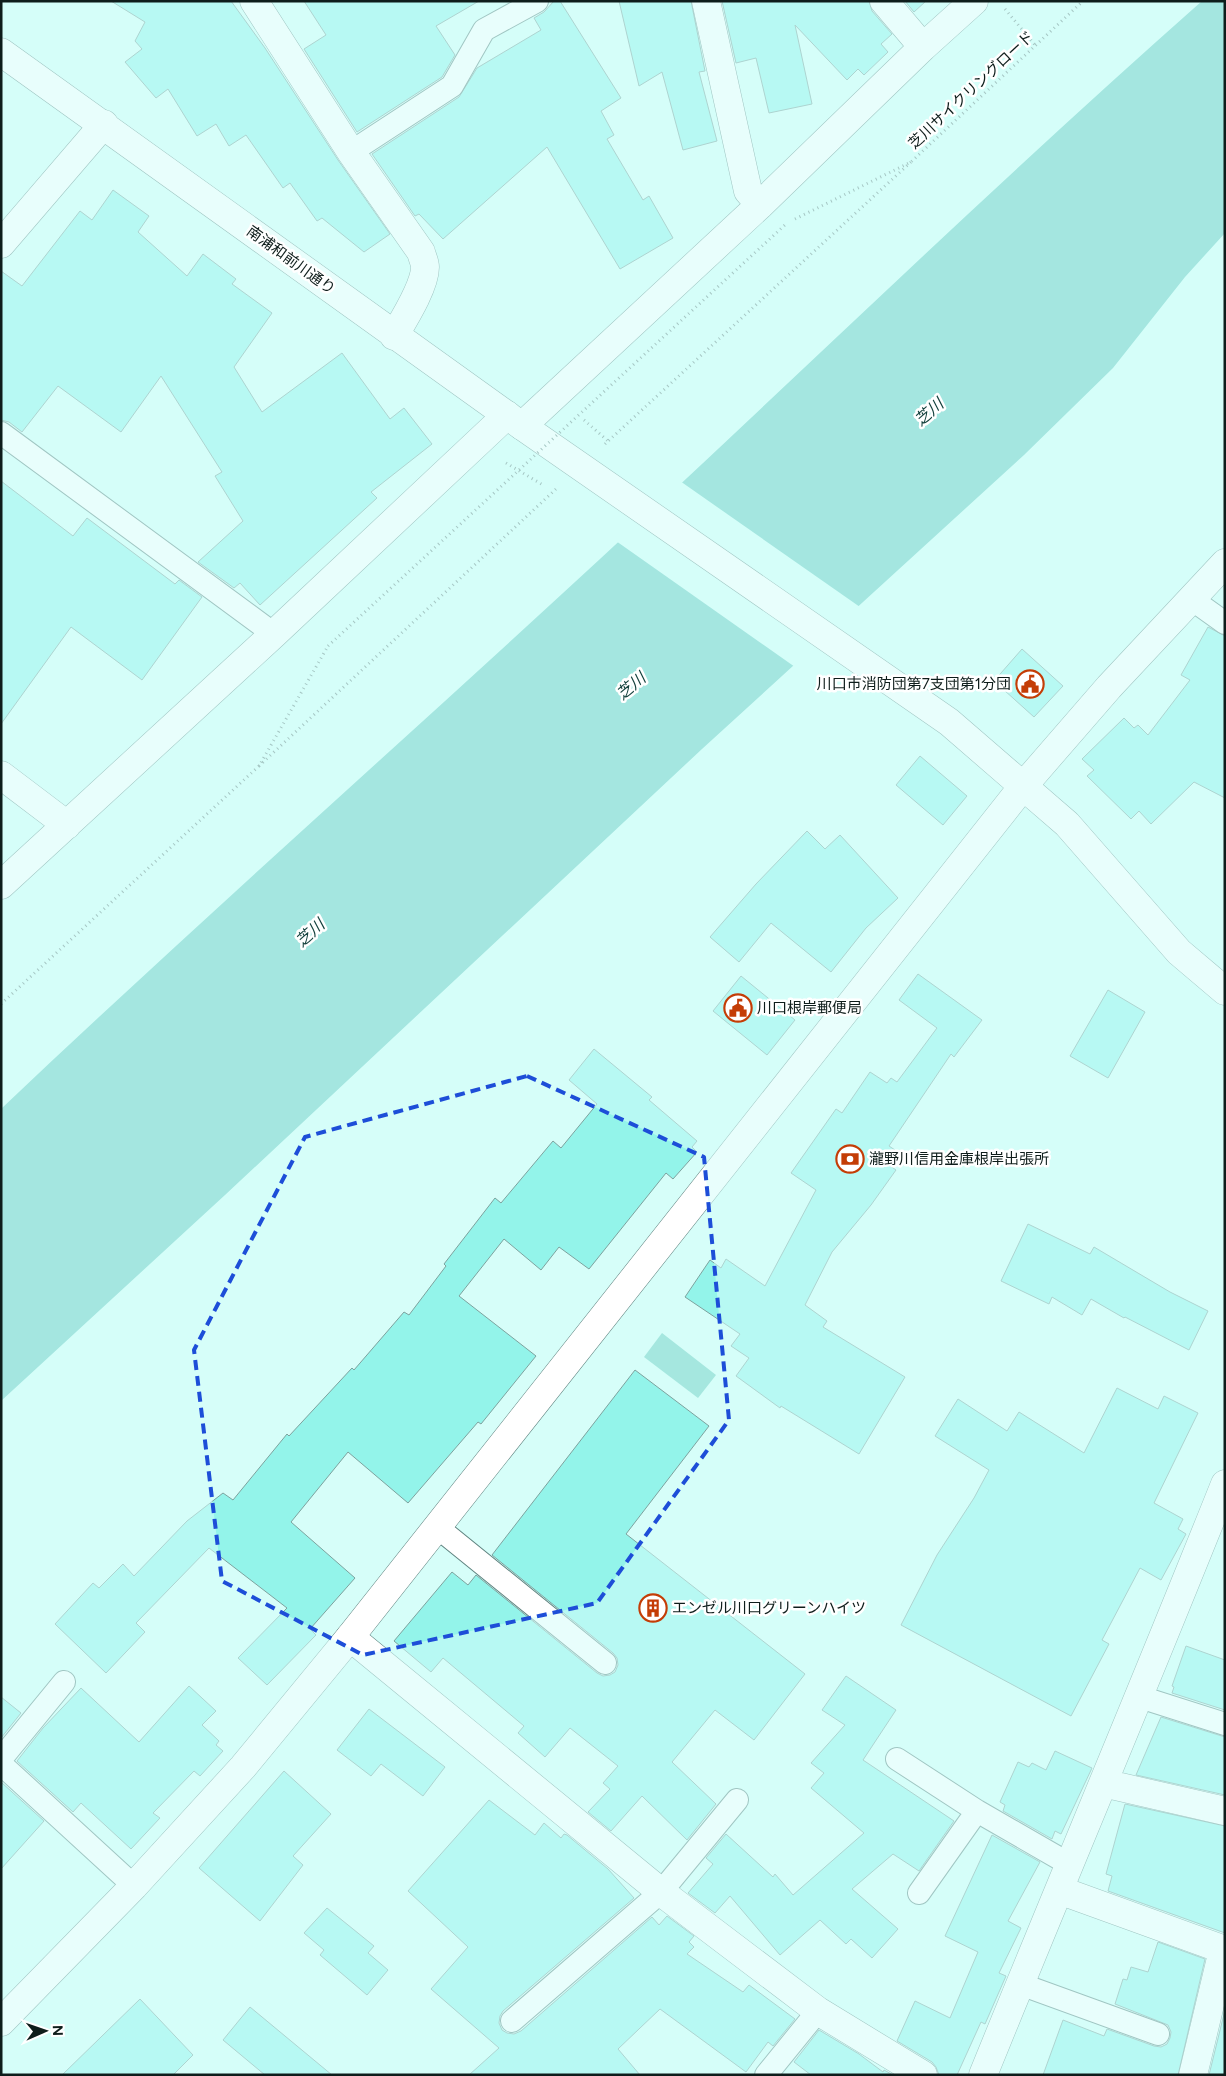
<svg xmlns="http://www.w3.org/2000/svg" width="1226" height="2076" font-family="Figtree,'Noto Sans JP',sans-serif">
<rect width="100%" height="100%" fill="#d6fef9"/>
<path fill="#a5e7df" d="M662,1333L716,1375L698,1398L644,1357Z"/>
<path fill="#68cac0" d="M1202,1H1225V233L1185,277L1113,368L1024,455L702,749L225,1195L1,1401V1109C198,922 401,743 600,559C801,373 997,182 1202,1Z"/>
<path fill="#d6fef9" d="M680,481L860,607L795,667L616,541Z"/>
<path fill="#93f4ea" stroke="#7da29e" d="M111,1H231L265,48L338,160L390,234L364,252L322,218L317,221L290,183L283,188L246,135L229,146L216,124L197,136L168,89L156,98L125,62L142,49L135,41L145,22Z
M304,1H479L436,26L455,55L442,77L357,132L304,49L326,35Z
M554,1H560L621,98L601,111L614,135L607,139L643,200L649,196L673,238L620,269L547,147L443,239L419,214L415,216L372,154L459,97L477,68L541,30L534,18L544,12Z
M619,1H691L705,71L699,72L717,141L683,150L662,72L639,86Z
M722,1H869L872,11L892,34L881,44L888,52L864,75L858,69L847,80L795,25L812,104L769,113L756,58L736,63Z
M905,1H926L914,12Z
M113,190L149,216L138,232L187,276L203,254L236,279L232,284L272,313L234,367L262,412L342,353L390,419L404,408L432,444L371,492L377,498L260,605L240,583L234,588L198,562L243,521L215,476L222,472L161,376L121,432L58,386L22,432L9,422L1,420V271L22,286L80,211L92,220Z
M1,481L73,536L87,518L175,584L179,580L202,597L142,680L71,627L1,724Z
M1208,627L1225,636V798L1194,782L1151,824L1139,811L1131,819L1087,776L1094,770L1082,759L1124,718L1134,728L1138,725L1148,735L1190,680L1181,675Z
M1022,649L1063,686L1034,717L994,681Z
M920,756L967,796L943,825L896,785Z
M807,831L825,849L840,835L898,898L866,928L831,972L771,923L739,962L710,937L756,884Z
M918,974L982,1020L954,1057L951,1054L889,1146L895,1150L886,1163L896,1170L871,1205L832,1252L805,1305L827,1321L823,1327L905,1377L859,1454L781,1406L780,1408L736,1376L749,1358L731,1346L740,1334L685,1297L710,1260L721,1268L726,1259L765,1286L816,1190L791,1173L836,1109L842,1113L870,1072L887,1083L891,1078L897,1082L937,1028L899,1000Z
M741,976L795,1020L767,1055L713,1011Z
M1108,990L1145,1012L1108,1078L1070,1056Z
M594,1049L652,1097L649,1100L697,1141L692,1147L697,1152L673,1179L666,1173L589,1269L559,1247L541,1270L504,1239L459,1296L536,1356L481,1424L478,1422L408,1503L348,1452L291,1522L355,1578L310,1629L316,1635L267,1685L238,1658L287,1608L209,1548L136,1623L145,1632L106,1673L55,1624L93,1583L99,1588L123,1564L134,1576L187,1521L223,1493L233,1500L287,1434L289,1436L352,1368L354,1370L404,1312L409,1315L446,1266L444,1264L495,1198L501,1203L553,1141L561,1148L597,1104L569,1080Z
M1028,1224L1090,1254L1094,1247L1170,1292L1208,1311L1189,1350L1125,1317L1124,1318L1091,1299L1082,1315L1052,1297L1049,1304L1001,1281Z
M635,1370L709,1426L626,1534L805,1674L754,1740L715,1710L672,1762L716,1804L687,1840L642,1796L611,1831L588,1812L610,1789L603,1783L618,1766L570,1728L545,1757L518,1733L524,1726L443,1658L431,1672L394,1641L452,1572L468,1585L476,1575L597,1673L603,1676L610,1675L615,1672L618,1665L617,1658L613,1653L492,1555Z
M1117,1388L1158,1409L1164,1396L1198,1413L1154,1503L1183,1519L1178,1529L1186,1534L1161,1580L1140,1568L1102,1640L1109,1644L1071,1716L901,1625L937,1555L974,1498L989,1470L935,1436L958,1399L1007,1431L1019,1412L1084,1453Z
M1186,1646L1225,1660V1710L1172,1693L1174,1687L1172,1686Z
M846,1676L896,1710L863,1760L954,1821L919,1871L893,1854L852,1889L898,1929L872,1958L851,1939L846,1944L820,1920L780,1955L730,1896L715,1913L688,1893L713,1864L706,1858L726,1834L773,1877L775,1874L793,1895L864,1833L811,1788L824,1773L811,1763L845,1725L822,1710Z
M189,1686L216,1711L202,1725L219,1741L216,1745L223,1751L200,1776L194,1771L153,1813L160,1818L131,1849L81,1803L73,1812L17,1761L43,1728L81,1688L139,1742Z
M1,1697L21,1713L1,1738Z
M369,1709L445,1767L423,1796L381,1764L371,1776L337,1750Z
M1161,1717L1225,1737V1795L1136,1775Z
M1055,1751L1092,1768L1061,1834L1055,1831L1052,1839L1003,1811L1005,1805L1000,1802L1018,1762L1029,1767L1032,1763L1046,1770Z
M284,1771L331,1814L293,1856L303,1865L260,1921L199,1868Z
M1,1782L44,1821L1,1869Z
M489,1800L535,1835L544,1823L561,1838L564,1834L567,1835L608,1869L634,1898L503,2011L500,2016L499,2023L502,2030L507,2033L514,2034L521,2031L652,1917L659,1925L667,1916L694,1936L689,1942L694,1947L687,1954L743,1992L749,1985L795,2019L773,2046L768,2042L746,2072L660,2009L618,2049L640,2075H469L499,2048L431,1989L468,1947L408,1891Z
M1125,1804L1225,1826V1933L1108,1891L1112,1876L1106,1874Z
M992,1835L1040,1862L1008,1921L1021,1928L999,1973L1006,1976L985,2024L981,2022L957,2075H939L936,2067L932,2062L897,2041L915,2001L950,2018L978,1952L945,1936Z
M327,1908L374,1946L368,1953L388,1970L367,1995L320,1955L324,1950L304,1933Z
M1158,1942L1205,1959L1178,2075H1043L1063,2020L1104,2036L1107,2029L1154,2046L1161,2047L1167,2044L1170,2038L1171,2032L1168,2025L1115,2004L1123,1979L1127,1980L1131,1967L1148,1972Z
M140,1999L193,2055L173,2075H62Z
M250,2007L332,2075H265L223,2040Z
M1225,2010V2075H1209Z
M819,2030L859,2054L883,2072L884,2070L893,2075H811L794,2062Z"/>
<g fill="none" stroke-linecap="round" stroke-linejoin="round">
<g stroke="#608480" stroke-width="24">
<path id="lane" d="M351,152L452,86L484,30L537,1
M1,433L274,634
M1190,598L1225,623
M437,1527L605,1663
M1140,1697L1225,1724
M1,1759L64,1682
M897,1759L977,1811
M1,1764L134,1886
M919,1893L977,1811L1069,1864
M1020,1984L1158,2034
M512,2021L661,1892L737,1800
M766,2075L818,2011"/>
</g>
<g stroke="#608480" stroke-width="29">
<path id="street" d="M254,1L351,152L421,252C422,257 425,262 425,267C425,286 404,319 394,336
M706,1L748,191L760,205
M884,1L923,47
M1,244L104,124
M522,426L760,205L923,47L974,1
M1,775L67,825
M1,885L274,634L507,415
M350,1637L661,1892L818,2011L923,2075
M1103,1783L1225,1811
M1059,1890L1225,1950
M983,2075C1063,1878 1146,1682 1225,1484
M1193,2075L1223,1950"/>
</g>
<g stroke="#608480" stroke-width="29">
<path id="secondary" d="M1,52L522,426L949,722L1067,824L1179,952L1225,991
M1,2022L134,1886L243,1767L350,1637L1024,785L1109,687L1225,563"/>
</g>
<path stroke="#6b8683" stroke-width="3" stroke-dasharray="1 4" stroke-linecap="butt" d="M1005,9L1035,45
M795,219L911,162L1083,1
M584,420L608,441
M605,444L911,162
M506,463L543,485
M259,766L556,489
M1,1004L259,766L328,646"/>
<use href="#lane" stroke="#fff" stroke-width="22"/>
<use href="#street" stroke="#fff" stroke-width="28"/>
<use href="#secondary" stroke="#fff" stroke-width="28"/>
<path stroke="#6b8683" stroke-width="3" stroke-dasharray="1 4" stroke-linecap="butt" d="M328,646L786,224"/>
</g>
<path d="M0 0H1226V2076H0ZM527,1076L704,1157L729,1420L597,1603L363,1655L222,1581L194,1350L305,1137Z" fill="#d6fef9" fill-opacity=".55" fill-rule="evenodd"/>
<path fill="none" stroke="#1d4ed8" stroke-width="4" stroke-dasharray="10 6" stroke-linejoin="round" d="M527,1076L704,1157L729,1420L597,1603L363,1655L222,1581L194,1350L305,1137Z"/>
<defs>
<g id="civic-ring" transform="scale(1.4375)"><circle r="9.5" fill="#fff" stroke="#c43d06" stroke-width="1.5"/><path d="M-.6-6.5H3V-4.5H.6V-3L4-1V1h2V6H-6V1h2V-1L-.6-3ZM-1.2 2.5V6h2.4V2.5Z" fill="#c43d06"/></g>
<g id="bank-ring" transform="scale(1.4375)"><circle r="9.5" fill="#fff" stroke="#c43d06" stroke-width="1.5"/><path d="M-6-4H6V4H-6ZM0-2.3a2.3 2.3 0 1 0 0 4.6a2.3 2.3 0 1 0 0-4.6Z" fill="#c43d06"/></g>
<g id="building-ring" transform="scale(1.4375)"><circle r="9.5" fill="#fff" stroke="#c43d06" stroke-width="1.5"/><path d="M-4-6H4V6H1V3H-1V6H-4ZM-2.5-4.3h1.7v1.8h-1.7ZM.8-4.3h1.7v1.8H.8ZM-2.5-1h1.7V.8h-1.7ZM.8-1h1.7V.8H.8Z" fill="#c43d06"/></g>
</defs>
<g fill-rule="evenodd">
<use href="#civic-ring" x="1030" y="684"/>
<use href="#civic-ring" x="738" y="1008"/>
<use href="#bank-ring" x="850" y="1159"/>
<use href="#building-ring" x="653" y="1608"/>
</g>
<g text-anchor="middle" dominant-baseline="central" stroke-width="5" stroke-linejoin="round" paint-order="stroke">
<g font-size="15" fill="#0e1d1b" stroke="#fff">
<text transform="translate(971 90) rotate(-43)">芝川サイクリングロード</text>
<text transform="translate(291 260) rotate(36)">南浦和前川通り</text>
</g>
<g font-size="15" fill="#0e1d1b" stroke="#fff" text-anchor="start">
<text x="1011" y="684" text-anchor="end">川口市消防団第7支団第1分団</text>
<text x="757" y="1008">川口根岸郵便局</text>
<text x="869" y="1159">瀧野川信用金庫根岸出張所</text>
<text x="672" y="1608">エンゼル川口グリーンハイツ</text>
</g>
<g font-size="16" font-style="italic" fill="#15423e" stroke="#fff">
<text transform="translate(929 412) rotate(-41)">芝川</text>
<text transform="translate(631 686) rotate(-40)">芝川</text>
<text transform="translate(310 933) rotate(-42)">芝川</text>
</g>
</g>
<rect width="1226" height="2076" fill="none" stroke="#0e1d1b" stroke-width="5"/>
<g transform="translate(45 2031) rotate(88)" stroke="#ffffff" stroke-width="4" paint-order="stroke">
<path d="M0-4L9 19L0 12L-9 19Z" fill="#0e1d1b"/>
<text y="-8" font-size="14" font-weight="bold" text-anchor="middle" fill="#0e1d1b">N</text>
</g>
</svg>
